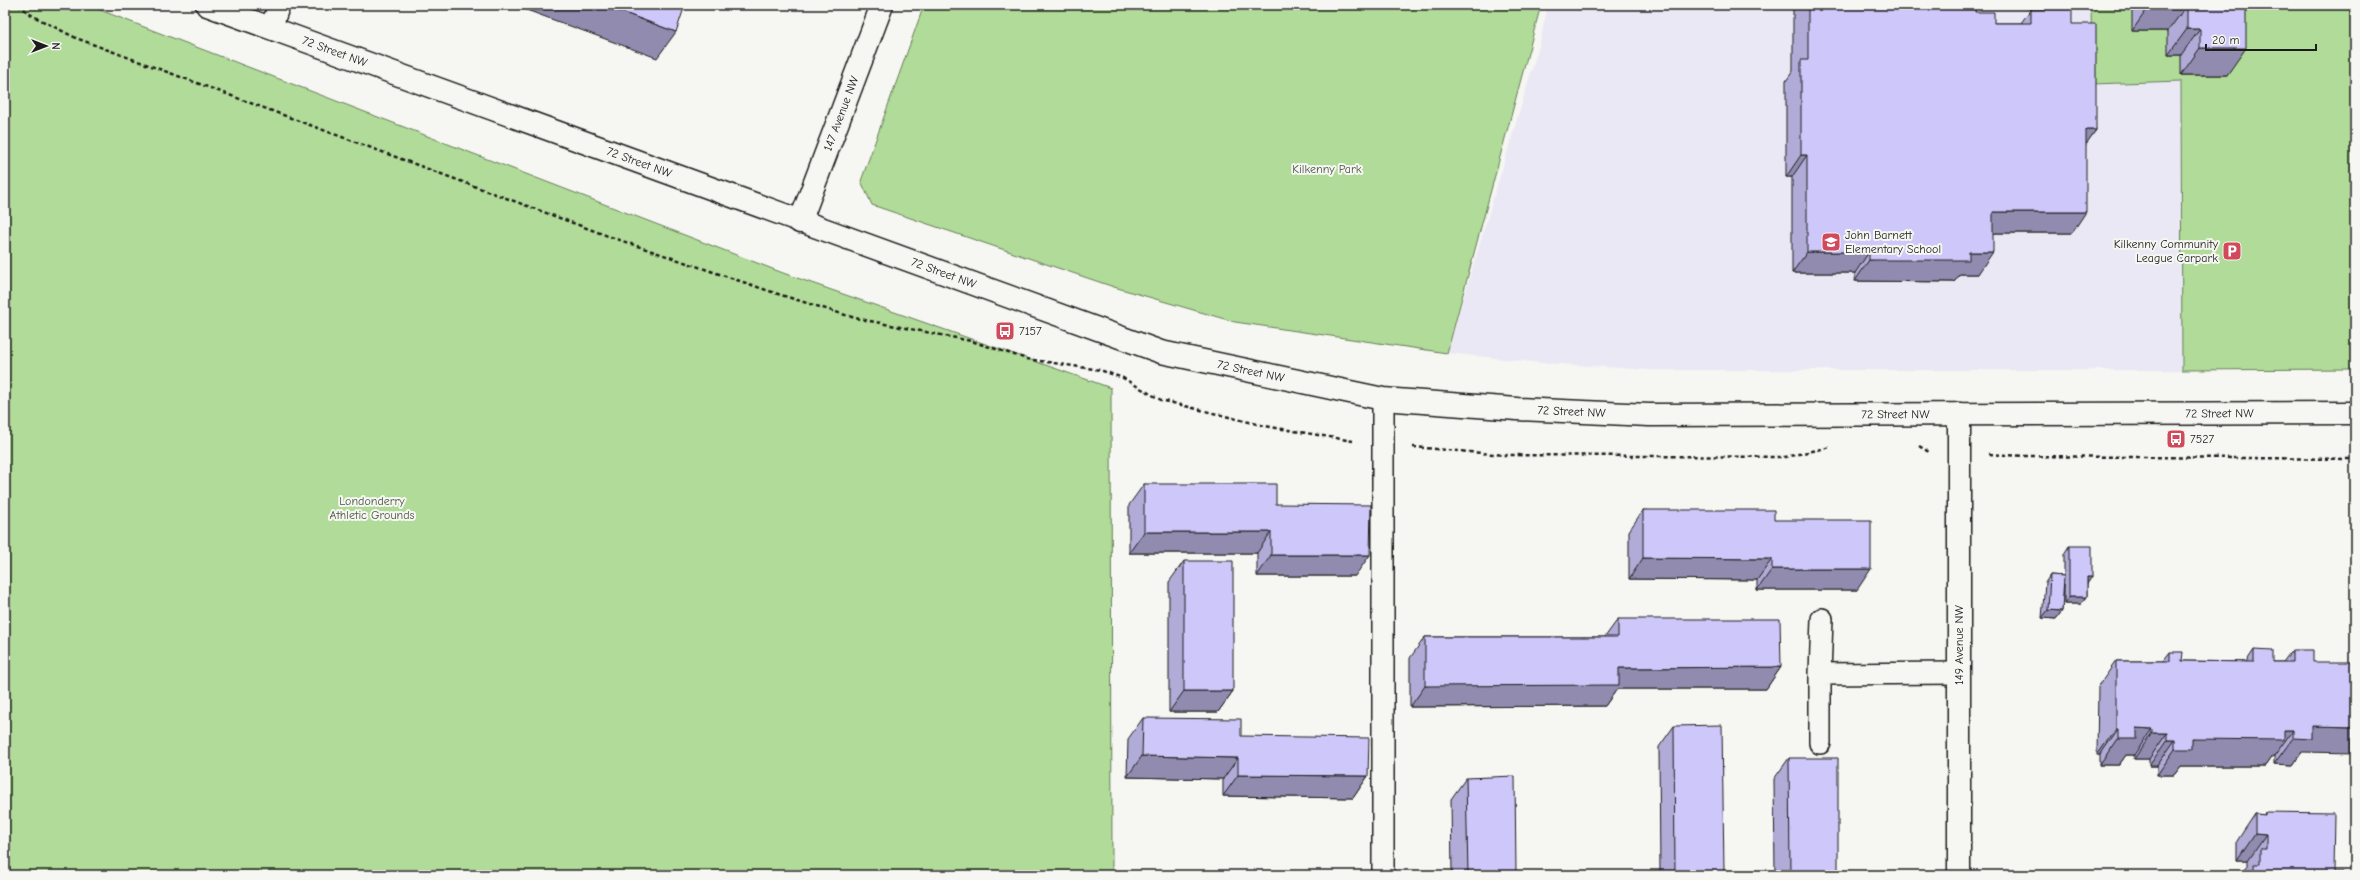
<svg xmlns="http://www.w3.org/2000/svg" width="2360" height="880" font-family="'Comic Neue',sans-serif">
<rect width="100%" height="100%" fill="#f6f6f2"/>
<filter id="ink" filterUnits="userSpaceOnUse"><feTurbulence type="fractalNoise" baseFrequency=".025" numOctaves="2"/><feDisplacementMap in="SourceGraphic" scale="8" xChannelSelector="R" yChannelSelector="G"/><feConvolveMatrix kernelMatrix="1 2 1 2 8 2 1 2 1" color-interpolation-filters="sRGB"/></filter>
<g filter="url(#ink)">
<path fill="#eae8f4" d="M1548,5H2091L2092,84L2181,81L2182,370H1649L1543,363L1447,353L1539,46Z"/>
<path fill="#b1db98" stroke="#667c5a" d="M5,5H87L783,273L1111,388L1112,875H5Z
M924,5H1541L1447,353L1235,322L1114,287L872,205L861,181Z
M2091,5H2355V369L2182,370L2181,81L2092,84Z"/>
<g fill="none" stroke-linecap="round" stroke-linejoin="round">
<g stroke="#1c1c1c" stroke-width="24">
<path id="lane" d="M271,28L279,5
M1383,399V875
M1822,619L1820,674L1959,673
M1820,674V743"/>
</g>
<g stroke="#1c1c1c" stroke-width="25">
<g id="street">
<path id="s1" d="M800,222L882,5"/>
</g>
</g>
<g stroke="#1c1c1c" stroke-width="25">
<g id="secondary">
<path id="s2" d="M207,5L1161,352L1383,399L1517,409L1649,415L2355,413"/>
<path d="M1959,414V875"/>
</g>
</g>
<path stroke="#1c1c1c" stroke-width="2.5" stroke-dasharray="4 3" stroke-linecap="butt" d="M18,5L33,16L76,38L608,236L778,294L855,318L971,341L1027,359L1100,370L1123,378L1161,400L1265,426L1353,441
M1919,446L1929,452
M1413,447L1504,455L1785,457L1831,447
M1989,454L2024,456L2355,459"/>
<use href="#lane" stroke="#f6f6f2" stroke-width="21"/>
<use href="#street" stroke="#f6f6f2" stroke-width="22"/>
<use href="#secondary" stroke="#f6f6f2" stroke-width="22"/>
</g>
<path fill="#b1abd7" stroke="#1c1c1c" d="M1793,5H1975V12L1994,23H2021L2031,9L2072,24L2096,130L2086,143L2072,233H1993L1978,274H1960L1954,282L1855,281V273H1792V177H1786V81L1793,71Z
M2132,5H2246L2227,75H2181V55H2168V31H2132Z
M1144,484L1276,504L1355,576H1257V553H1129V505Z
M1643,510L1774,520L1857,590H1757V580L1629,579V531Z
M2069,546L2087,584V597L2081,604H2064V584L2062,611L2056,619L2042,618L2045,583L2050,575L2064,576V554Z
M1184,561L1233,691L1218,712H1169V582Z
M1618,619L1781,667L1766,689H1617L1605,706L1410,707V658L1425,637H1605Z
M2254,650L2273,662H2283L2292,650L2302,752L2293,765L2274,764V756H2272L2265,766H2181L2174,775H2157V766H2149V759H2134V755H2126L2119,765H2100V755H2097L2098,687L2116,661H2163L2170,652L2182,661L2246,662Z
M1143,718L1241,736L1368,776L1353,798L1223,796V779L1127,777L1128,739Z
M1674,726L1724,873L1740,875H1660L1659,747Z
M1789,758L1838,874L1855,875H1775L1774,779Z
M1466,778L1516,875H1452L1451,799Z
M2266,812L2333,872L2342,875H2241L2248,866V860H2237V841L2255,814L2265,815Z"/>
<path fill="#908baf" stroke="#1c1c1c" d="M513,5H603L676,32L657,58Z
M2150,5H2187L2168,31H2132Z
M2187,29H2200L2181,55H2168Z
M2200,48H2246L2227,75H2181Z
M2086,130H2096L2081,151Z
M1801,155H1807L1792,177H1786Z
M1993,212H2086L2072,233H1978Z
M1807,252H1869L1855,273H1792Z
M1969,252H1993L1978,274H1960L1954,282L1855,281L1869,260Z
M1144,532H1271L1257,553H1129Z
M1271,555H1370L1355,576H1257Z
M1643,558L1772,559L1757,580L1629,579Z
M1772,569H1871L1857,590H1757Z
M2087,577H2092L2087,584Z
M2069,597H2087L2081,604H2064Z
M2048,610L2062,611L2056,619L2042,618Z
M1781,667L1766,689H1617L1605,706L1410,707L1425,686L1619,668Z
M1184,691H1233L1218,712H1169Z
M2312,726L2355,727V753L2302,752L2293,765L2274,764L2293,738Z
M2137,728L2152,729L2134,755H2126L2119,765H2100L2118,739Z
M2116,729H2118L2100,755H2097Z
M2284,730H2293L2274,756H2272L2265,766H2181L2174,775H2157L2175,749L2192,739Z
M2152,733H2167L2149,759H2134Z
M2167,740H2175L2157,766H2149Z
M1142,756L1238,758L1223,779L1127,777Z
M1238,775L1368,776L1353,798L1223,796Z
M2255,833L2266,834L2248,860H2237Z"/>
<path fill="#cec7fa" stroke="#1c1c1c" d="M603,5H685L676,32Z
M1808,5H1975V12H1994V23H2031V9H2072V24H2096V130H2086V212H1993V252H1969V260H1869V252H1807V155H1801V60H1808Z
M2187,5H2246V48H2200V29H2187Z
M1144,484H1276V504L1371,505L1370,555H1271V532H1144Z
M1643,510H1774V520H1871V569H1772V559L1643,558Z
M2069,546H2092V577H2087V597H2069Z
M1184,561H1233V691H1184Z
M2050,575L2064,576L2062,611L2048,610Z
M1618,619H1780L1781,667L1619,668V685L1425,686V637H1618Z
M2254,650L2273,651V662H2292V650H2313V662H2355V727L2312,726V739L2293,738V730H2284V740L2192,739V749H2175V740H2167V733H2152V729L2137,728V739H2118V729H2116V661H2170V652H2183L2182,661L2254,662Z
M1143,718L1241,719V736L1369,738L1368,776L1238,775V758L1142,756Z
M1722,725L1724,873H1740V875H1675L1674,726Z
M1789,758H1838V874H1855V875H1790Z
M1515,776L1516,875H1468L1466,778Z
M2266,812L2334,813L2333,872H2342V875H2245V873H2254V864H2260V849H2266V834L2255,833V814L2266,815Z"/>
</g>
<defs>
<g id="school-square" transform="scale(1)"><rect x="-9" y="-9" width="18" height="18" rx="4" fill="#d1495b" stroke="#f6f6f2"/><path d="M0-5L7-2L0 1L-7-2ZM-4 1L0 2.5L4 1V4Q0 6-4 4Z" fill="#fff"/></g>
<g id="parking-square" transform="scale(1)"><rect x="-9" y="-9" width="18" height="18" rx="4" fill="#d1495b" stroke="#f6f6f2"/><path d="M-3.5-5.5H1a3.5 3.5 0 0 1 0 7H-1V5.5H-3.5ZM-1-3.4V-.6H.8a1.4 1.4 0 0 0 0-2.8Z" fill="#fff"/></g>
<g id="bus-square" transform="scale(1)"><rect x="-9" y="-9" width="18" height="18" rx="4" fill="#d1495b" stroke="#f6f6f2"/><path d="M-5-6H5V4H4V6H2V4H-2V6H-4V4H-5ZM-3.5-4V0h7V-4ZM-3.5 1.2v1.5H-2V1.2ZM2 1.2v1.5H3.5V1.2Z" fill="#fff"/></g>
</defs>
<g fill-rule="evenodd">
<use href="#school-square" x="1831" y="242"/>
<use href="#parking-square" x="2232" y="251"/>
<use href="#bus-square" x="1005" y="331"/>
<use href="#bus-square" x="2176" y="439"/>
</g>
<g text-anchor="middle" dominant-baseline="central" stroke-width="4" stroke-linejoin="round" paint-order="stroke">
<g font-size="12" fill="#1c1c1c" stroke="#f6f6f2">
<text stroke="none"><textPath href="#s2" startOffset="136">72 Street NW</textPath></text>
<text stroke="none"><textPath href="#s1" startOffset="116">147 Avenue NW</textPath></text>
<text stroke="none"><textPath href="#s2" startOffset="460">72 Street NW</textPath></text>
<text stroke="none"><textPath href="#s2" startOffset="784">72 Street NW</textPath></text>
<text stroke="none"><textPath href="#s2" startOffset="1107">72 Street NW</textPath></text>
<text stroke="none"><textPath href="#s2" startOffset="1431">72 Street NW</textPath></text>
<text stroke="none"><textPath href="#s2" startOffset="2079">72 Street NW</textPath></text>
<text stroke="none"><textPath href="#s2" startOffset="1755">72 Street NW</textPath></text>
<text transform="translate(1959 645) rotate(-90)">149 Avenue NW</text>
</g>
<g font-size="12" fill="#495541" stroke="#f6f6f2">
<text x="1327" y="169">Kilkenny Park</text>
<text x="372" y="501">Londonderry<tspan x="372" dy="14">Athletic Grounds</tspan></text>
</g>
<g font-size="12" fill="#1c1c1c" stroke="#f6f6f2" text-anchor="start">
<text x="1845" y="235">John Barnett<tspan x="1845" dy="14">Elementary School</tspan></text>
<text x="2218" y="244" text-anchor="end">Kilkenny Community<tspan x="2218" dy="14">League Carpark</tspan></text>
<text x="1019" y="331">7157</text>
<text x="2190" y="439">7527</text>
</g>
</g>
<rect width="2360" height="880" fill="none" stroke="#f6f6f2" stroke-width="20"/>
<rect x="10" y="10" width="2340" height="860" fill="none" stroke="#1c1c1c" stroke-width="1.5" filter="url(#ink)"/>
<g transform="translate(46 46) rotate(90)" stroke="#f6f6f2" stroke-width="3" paint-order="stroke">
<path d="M0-3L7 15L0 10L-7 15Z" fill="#1c1c1c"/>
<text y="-6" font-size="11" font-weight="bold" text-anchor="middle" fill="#1c1c1c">N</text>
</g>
<path d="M2206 44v6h110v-6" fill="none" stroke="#1c1c1c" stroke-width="2"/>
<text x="2212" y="44" font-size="12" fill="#1c1c1c" stroke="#f6f6f2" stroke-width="3" paint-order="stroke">20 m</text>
</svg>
